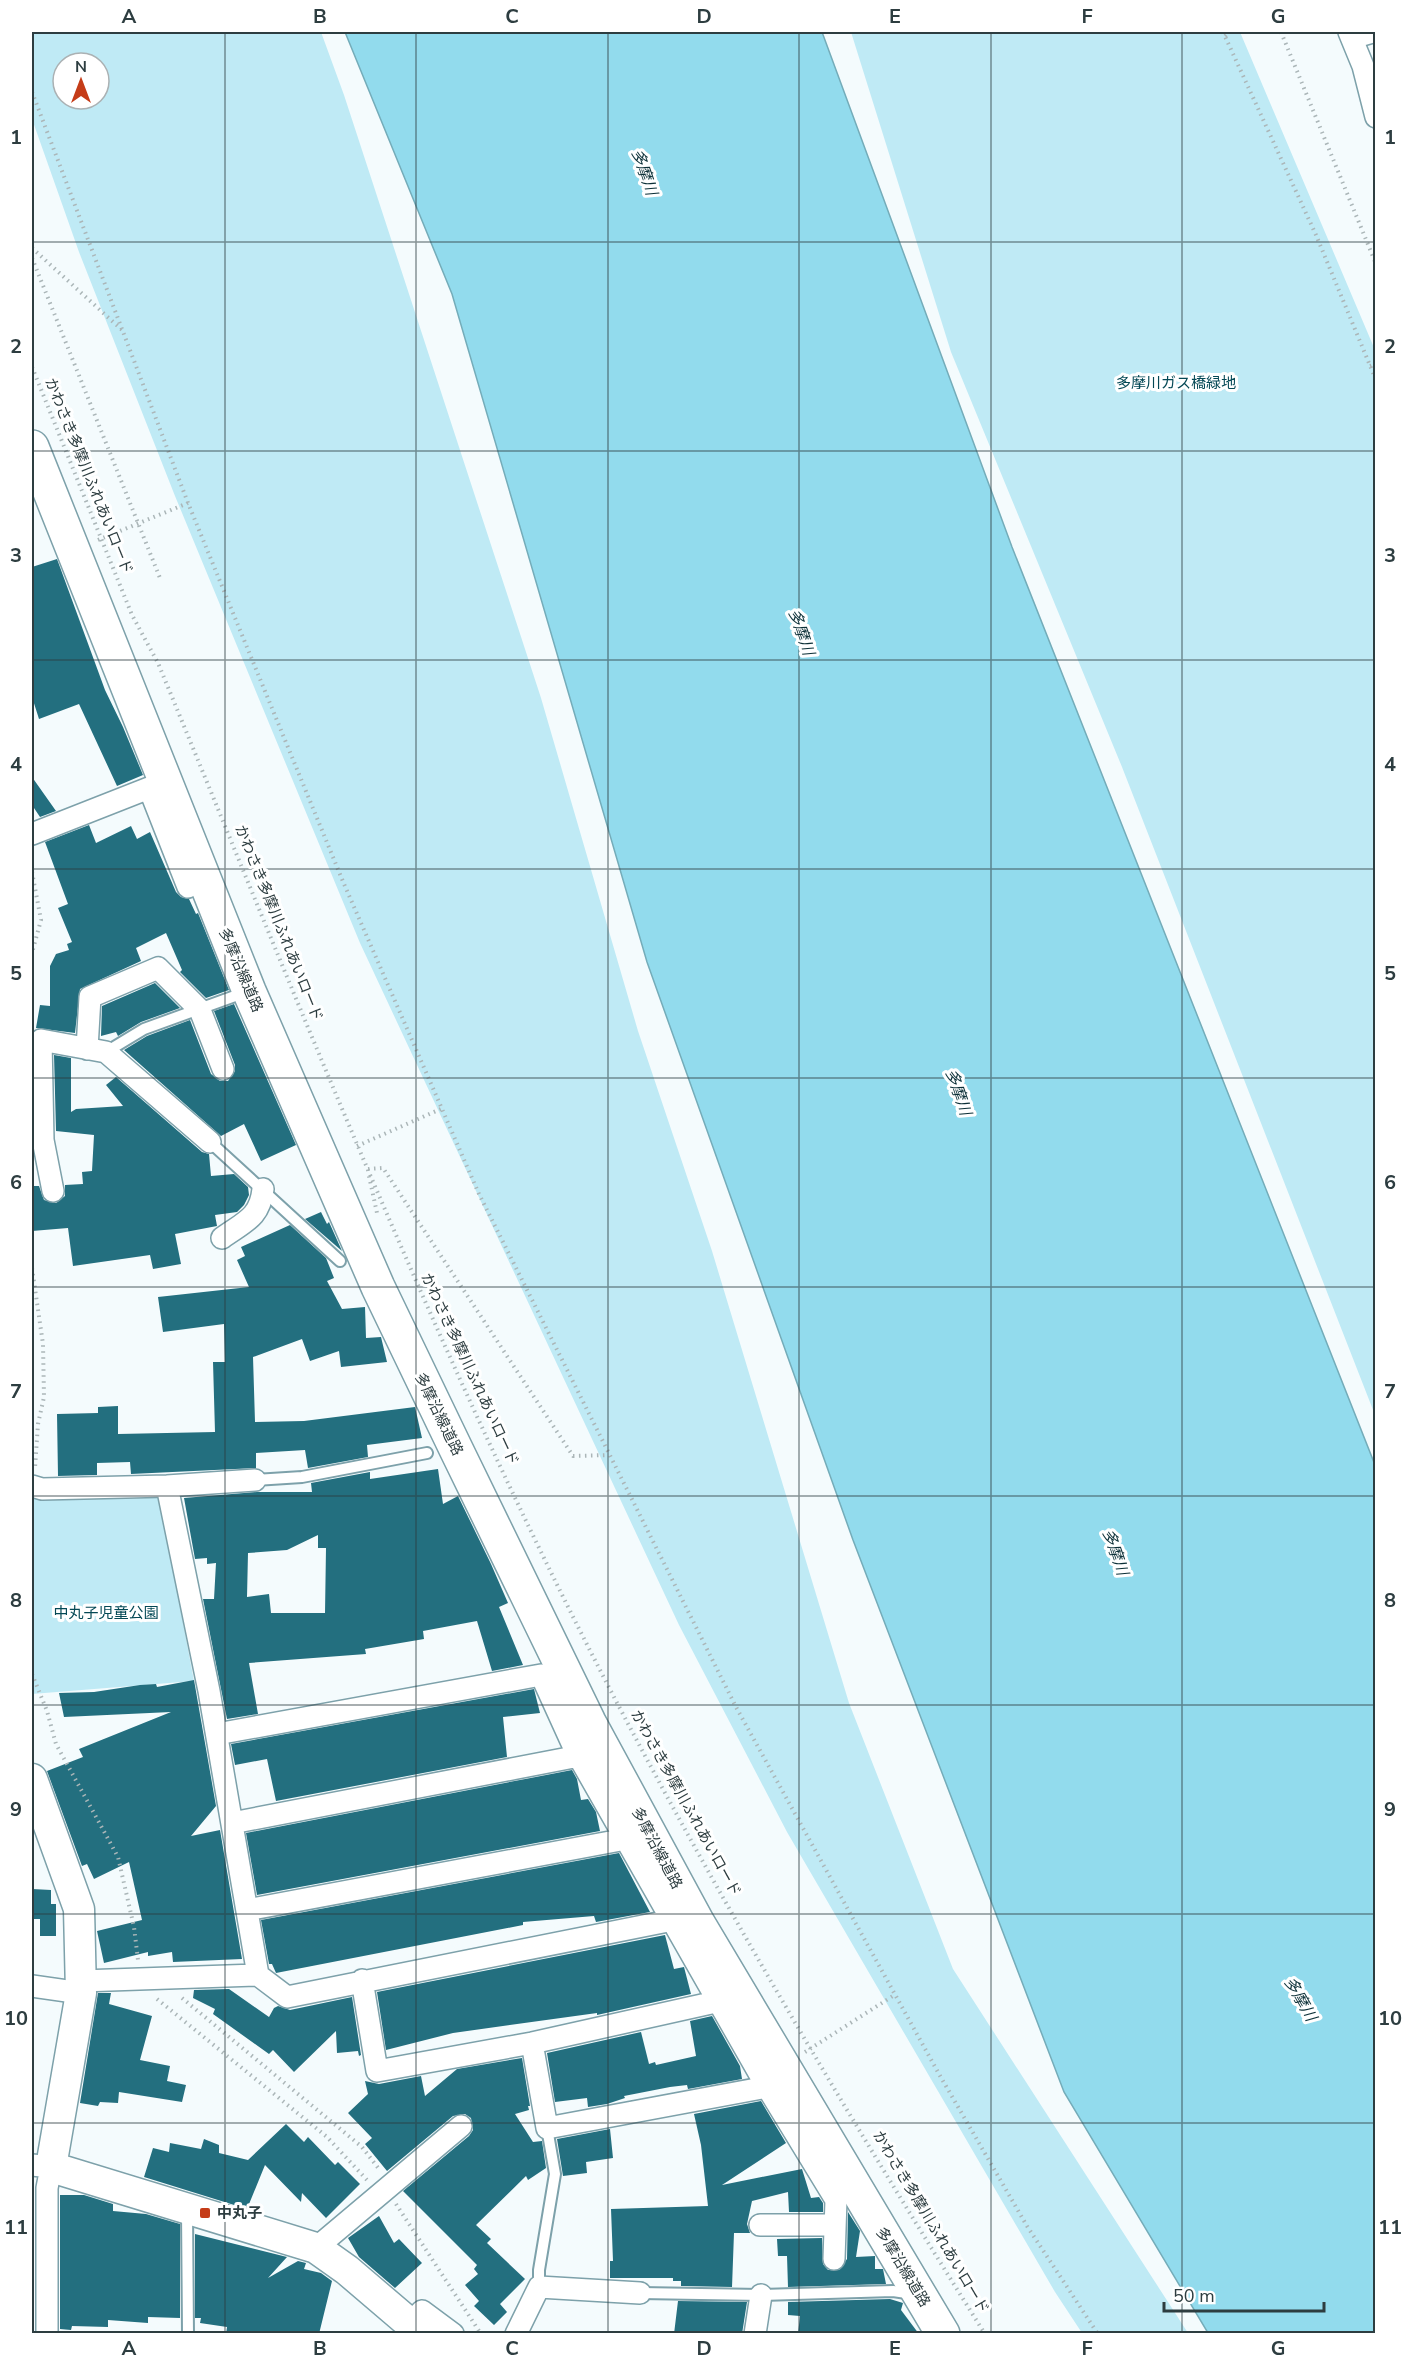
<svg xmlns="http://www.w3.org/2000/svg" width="1407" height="2365" font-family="'Nunito Sans','Noto Sans JP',sans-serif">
<rect width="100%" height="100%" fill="#f4fbfd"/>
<path fill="#bfeaf5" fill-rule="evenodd" d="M32,32H321L344,95L541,698L638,1031L712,1251L849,1703L953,1969L1188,2333H1082L1055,2292L787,1832L679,1625L360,943L175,496L79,252L32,119ZM63,63H99V99H63Z
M851,32H1240L1375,350V1415L1122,767L951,352Z
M32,1492L154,1493L160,1500L194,1681L32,1694Z"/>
<path fill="#92dbed" stroke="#74acb9" stroke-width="1.5" d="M345,32H822L1012,547L1375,1465V2333H1208L1064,2092L853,1540L647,962L452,294Z"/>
<path fill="#236f7f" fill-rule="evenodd" d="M57,559L105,690L123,727L143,775L117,786L79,704L39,719L32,697V567Z
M32,777L56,811L40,817L32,805Z
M89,825L96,843L131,826L137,839L150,832L176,892L181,897L189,899L196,914L198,913L229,990L206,998L180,972L182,970L166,933L136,948L141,961L80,989L75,1033L36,1028L40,1005L50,1006V966L56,954L69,950L67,944L72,942L58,908L68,904L45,842Z
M155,983L180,1008L141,1022L118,1036L116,1032L101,1036L102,1006Z
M234,1004L296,1145L261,1161L244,1124L221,1136L124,1050L147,1036L190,1020L211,1074L220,1081H228L235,1071V1065L214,1011Z
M54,1055L71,1058V1112L76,1109L123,1106L106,1085L116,1077L202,1152L209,1154L211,1176L234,1174L248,1187L249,1195L244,1205L237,1212L215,1215L217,1226L175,1234L181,1264L153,1269L150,1255L73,1266L68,1228L32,1231V1186H39L44,1200L56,1203L65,1196V1185L83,1184L82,1172L92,1171L94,1135L56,1131Z
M321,1212L327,1224L329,1222L342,1251L305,1219Z
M290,1225L326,1258L334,1278L327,1281L342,1309L365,1307L366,1338L381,1337L387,1362L341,1367L339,1351L310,1361L302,1339L253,1357L255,1422L304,1421L415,1407L422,1438L367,1445L368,1457L308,1468L305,1450L256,1453V1468L131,1474L130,1462L97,1463V1475L58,1476L57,1414L98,1413V1407L118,1406V1434L215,1432L213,1362H225L224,1324L163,1332L158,1297L249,1287L237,1260L245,1256L241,1247Z
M438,1469L443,1504L458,1496L491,1564L508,1603L499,1607L523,1665L492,1671L477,1621L423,1631L424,1639L365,1649L366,1654L249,1663L258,1714L227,1719L203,1599H214L216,1563L207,1564V1558L195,1559L184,1498L257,1492H312L311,1483L370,1472V1479ZM318,1535V1548H326L325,1613H271L269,1594L247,1597L248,1553L287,1550Z
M194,1680L216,1806L191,1836L220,1830L242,1959L173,1962L172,1952L148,1956V1952L104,1963L97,1931L142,1920L129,1862L94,1879L87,1864L82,1866L47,1771L83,1757L79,1749L171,1712L64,1717L59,1693L94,1692L140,1685L156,1684L157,1687Z
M534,1689L540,1713L503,1717L507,1757L276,1801L267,1759L235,1765L231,1744Z
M572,1770L577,1779L581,1800L588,1799L596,1812L600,1831L257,1895L246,1833Z
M619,1853L650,1912L596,1922L594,1916L523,1922V1925L276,1973L272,1964H269L261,1920Z
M32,1889L51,1890V1904H56V1936H40V1919H32Z
M665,1935L674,1969L684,1967L691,1994L597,2015V2013L453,2033L386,2050L377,1992Z
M229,1989L269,2017L274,2008L278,2006L290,2010L352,1997L361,2055L359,2056L358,2051L337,2053L336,2031L294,2072L273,2050L269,2054L213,2014L215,2009L193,1998L194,1990Z
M98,1993H111L109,2004L152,2016L140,2060L170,2066L167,2081L186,2085L182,2102L119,2092L118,2103L100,2102L98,2106L80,2103Z
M712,2016L740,2066L742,2079L688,2089L687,2085L670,2087L624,2096L625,2098L607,2104L588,2107L587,2098L555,2102L547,2053L641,2032L649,2064L655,2062L656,2065L696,2056L690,2021Z
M522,2058L530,2106H528L529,2110L515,2114L533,2142L542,2141L546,2168L528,2180L526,2176L476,2225L491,2239L487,2243L525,2279L500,2304L507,2312L494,2325L474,2306L479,2301L465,2285L478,2274L474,2269L477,2265L403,2191L469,2136L473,2130L471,2118L465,2114L453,2116L387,2171L365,2144L372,2138L348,2113L368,2094L365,2081L379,2084L421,2076L425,2096L457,2069Z
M761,2101L786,2143L722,2185L802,2169L811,2198L819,2197L823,2203V2212H789L788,2192L752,2201L747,2224L750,2233H734L732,2287L681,2286V2281H673V2278H610V2261H613L611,2209L708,2206L701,2145L694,2114Z
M286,2124L304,2142L308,2137L335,2165L338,2162L360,2184L326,2218L302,2193L301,2202L265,2165L247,2209L144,2177L153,2148L169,2152L170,2143L201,2149L204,2139L219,2145V2153L248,2160Z
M610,2129L613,2158L586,2162L587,2173L563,2176L557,2139Z
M60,2195H84L113,2204V2211L146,2214L180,2224V2318L148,2317V2323L108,2320V2327L72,2326L71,2330L60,2329Z
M848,2212L860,2231L856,2257L875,2256V2269H883L886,2284L788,2287L787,2256H778L777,2239L822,2238L823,2264L828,2270H839L847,2259Z
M379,2216L394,2243L399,2239L422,2263L395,2288L359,2257L348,2238Z
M195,2234L287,2257L268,2278L298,2261L306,2263L304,2269L321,2273L332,2281L319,2334H226L227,2327L200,2323L201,2318H195Z
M890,2299L903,2303L901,2310L919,2334H798L800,2316L788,2315V2302Z
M678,2301L747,2302L742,2334H674Z"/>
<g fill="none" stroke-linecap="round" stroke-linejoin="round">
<g stroke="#7da1aa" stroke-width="14">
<path id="lane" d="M106,1052L144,1029L246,992
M210,1142L340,1261
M255,1480L302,1477L427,1453
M187,2211L188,2334
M539,2287V2270L555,2174L547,2128
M640,2293L761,2295L893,2291L913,2294"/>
</g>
<g stroke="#7da1aa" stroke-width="24">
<path id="street" d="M1349,32L1363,66L1376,117
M1352,38L1373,32
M32,834L149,788L188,887
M87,1049L90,997L158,968L200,1010L223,1069
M53,1191L43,1140L41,1040L106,1052L210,1142
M222,1238C244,1222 260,1218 263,1189
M32,1486L42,1489L167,1486L255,1480
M167,1486L209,1691L258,1975
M217,1734L541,1675L576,1752L767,2087L547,2128L532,2043
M232,1823L579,1756
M247,1910L626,1839
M362,1980L377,2071L532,2043L729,1999
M81,1981L258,1975L287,1997L673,1920
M32,1986L81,1993
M767,2087L836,2200L834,2259
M32,2165L51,2167L47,2188V2334
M760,2225H835
M316,2248L461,2126
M410,2323L422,2311L453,2334
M516,2334L539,2287L640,2293
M755,2334L761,2295"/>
</g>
<g stroke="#7da1aa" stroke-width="33">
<path id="secondary" d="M32,1779L79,1909L81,1993L51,2167L316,2248L347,2270L422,2334"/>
</g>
<g stroke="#7da1aa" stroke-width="36">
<path id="primary" d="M32,447L249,991L378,1287L455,1447L589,1722L698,1923L943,2334"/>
</g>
<path stroke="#abb6b8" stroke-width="4" stroke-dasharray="1.5 4.5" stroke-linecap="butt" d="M1223,32L1316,235L1376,380
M1281,32L1376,264
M1225,36L1229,32
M32,92L188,503L251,657L344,884L479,1194L736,1707L939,2074L1027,2226L1098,2334
M32,248L122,330
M32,258L160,578
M1370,366L1376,364
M32,367L132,615L158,663C307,1024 450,1389 634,1735C742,1939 862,2138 985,2334
M98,540L188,503
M32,872L41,920L32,953
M357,1146L443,1108
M368,1169L383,1168L573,1456L609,1455
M369,1176L377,1213
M32,1268L43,1344L44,1397L38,1424L35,1468
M32,1674L47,1711L56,1744L118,1857L134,1927L138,1960
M182,1998L362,2147L379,2169
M157,1999L327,2137L367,2180
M805,2052L896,1994
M396,2204L481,2334"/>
<use href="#lane" stroke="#fff" stroke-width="10"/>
<use href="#street" stroke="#fff" stroke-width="21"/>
<use href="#secondary" stroke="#fff" stroke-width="30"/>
<use href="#primary" stroke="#fff" stroke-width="33"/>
</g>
<path fill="none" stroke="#2d3d40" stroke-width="1.5" stroke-opacity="0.55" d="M225,32V2334M416,32V2334M608,32V2334M799,32V2334M991,32V2334M1182,32V2334M32,242H1376M32,451H1376M32,660H1376M32,869H1376M32,1078H1376M32,1287H1376M32,1496H1376M32,1705H1376M32,1914H1376M32,2123H1376"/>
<rect fill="#c53c18" stroke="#fff" stroke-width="2" x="199" y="2207" width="12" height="12" rx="3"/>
<g text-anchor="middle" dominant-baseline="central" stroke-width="6" stroke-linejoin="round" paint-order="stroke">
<g font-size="15" fill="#044855" stroke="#fff">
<text x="1176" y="383">多摩川ガス橋緑地</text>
<text x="106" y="1613">中丸子児童公園</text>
</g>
<g font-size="15" fill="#2d3d40" stroke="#fff">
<text transform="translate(89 476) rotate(68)">かわさき多摩川ふれあいロード</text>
<text transform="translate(279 923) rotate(68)">かわさき多摩川ふれあいロード</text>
<text transform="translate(241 970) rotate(67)">多摩沿線道路</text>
<text transform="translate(470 1369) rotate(65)">かわさき多摩川ふれあいロード</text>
<text transform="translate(439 1414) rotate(64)">多摩沿線道路</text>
<text transform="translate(686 1803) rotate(61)">かわさき多摩川ふれあいロード</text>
<text transform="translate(657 1848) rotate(62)">多摩沿線道路</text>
<text transform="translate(931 2222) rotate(59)">かわさき多摩川ふれあいロード</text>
<text transform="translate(903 2267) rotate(59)">多摩沿線道路</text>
</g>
<g font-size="15" font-weight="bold" fill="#2d3d40" stroke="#fff" text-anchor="start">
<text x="217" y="2213">中丸子</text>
</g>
<g font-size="16" font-style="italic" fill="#0b2f37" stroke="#fff">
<text transform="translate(644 172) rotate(71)">多摩川</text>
<text transform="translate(801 632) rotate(71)">多摩川</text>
<text transform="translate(958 1092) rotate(71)">多摩川</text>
<text transform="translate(1115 1552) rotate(71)">多摩川</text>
<text transform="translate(1300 1999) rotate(60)">多摩川</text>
</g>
</g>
<rect width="1407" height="2365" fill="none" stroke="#ffffff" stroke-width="66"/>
<g transform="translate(81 81)"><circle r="28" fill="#ffffff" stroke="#abb1b3" stroke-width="1.5"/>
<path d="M0-4.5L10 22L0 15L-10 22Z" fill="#c53c18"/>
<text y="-9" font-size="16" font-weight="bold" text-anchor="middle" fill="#2d3d40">N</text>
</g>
<path d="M1164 2302v9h160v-9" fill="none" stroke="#2d3d40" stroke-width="3"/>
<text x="1173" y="2302" font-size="18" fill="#2d3d40" stroke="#ffffff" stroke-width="4.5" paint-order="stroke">50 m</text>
<rect x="33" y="33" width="1341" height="2299" fill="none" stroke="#2d3d40" stroke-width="2"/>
<g font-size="20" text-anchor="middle" font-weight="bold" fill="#2d3d40">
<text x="129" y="23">A</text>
<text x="320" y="23">B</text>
<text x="512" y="23">C</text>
<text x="704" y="23">D</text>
<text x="895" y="23">E</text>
<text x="1087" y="23">F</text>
<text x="1278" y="23">G</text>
<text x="16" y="144">1</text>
<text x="1390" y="144">1</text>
<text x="16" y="353">2</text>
<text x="1390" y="353">2</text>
<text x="16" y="562">3</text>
<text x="1390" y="562">3</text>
<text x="16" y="771">4</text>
<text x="1390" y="771">4</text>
<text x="16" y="980">5</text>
<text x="1390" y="980">5</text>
<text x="16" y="1189">6</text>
<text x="1390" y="1189">6</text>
<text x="16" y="1398">7</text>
<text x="1390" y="1398">7</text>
<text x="16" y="1607">8</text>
<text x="1390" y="1607">8</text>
<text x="16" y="1816">9</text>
<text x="1390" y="1816">9</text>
<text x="16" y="2025">10</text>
<text x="1390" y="2025">10</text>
<text x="16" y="2234">11</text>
<text x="1390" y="2234">11</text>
<text x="129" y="2355">A</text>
<text x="320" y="2355">B</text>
<text x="512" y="2355">C</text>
<text x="704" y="2355">D</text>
<text x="895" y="2355">E</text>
<text x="1087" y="2355">F</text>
<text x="1278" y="2355">G</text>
</g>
</svg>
